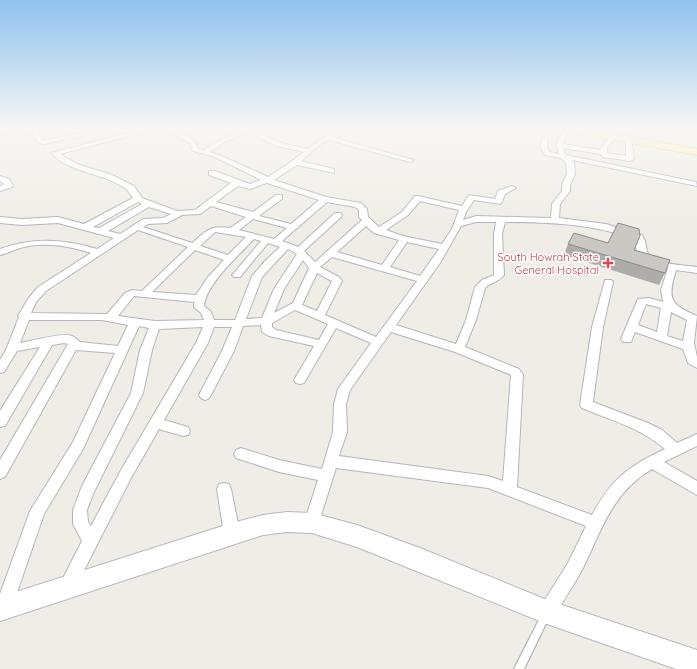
<svg xmlns="http://www.w3.org/2000/svg" width="697" height="669" font-family="Quicksand,sans-serif">
<rect width="100%" height="100%" fill="#efede6"/>
<g fill="none" stroke-linecap="round" stroke-linejoin="round">
<g stroke="#b3b6ba" stroke-width="2.5">
<path id="lane" d="M546,611L549,612L550,615L524,669H514L543,612Z"/>
</g>
<g stroke="#b3b6ba" stroke-width="2">
<path id="street" d="M25,129H39L38,131L42,140H44L100,129H114L44,144L37,142L32,132L9,136L6,134Z
M144,129H155L60,154L77,164L112,175L134,186L142,198L177,211L195,210L231,183L209,175V171H215L250,184L261,180L215,157L193,151L190,143L163,129C173,129 197,137 198,149L204,150L219,141L239,131L237,129L247,130V132L223,143L210,152L219,155L268,177L288,164L304,152L277,146L254,135V133H258L281,143L308,149C321,138 338,129 355,129L335,138L414,160L410,162L329,140L323,142L301,161L334,169V173L297,165L274,180L326,197L361,203L367,209L368,217L379,227L402,212L415,196H418L462,206L469,195L495,199L498,191L512,186L516,188L505,194L501,204L474,200L466,212L463,220L476,216L551,218L552,204L562,191V185L567,174L566,163L561,158L545,155L540,147L543,137L548,138L547,147L549,152L559,154L556,145L564,129H570L563,144L600,150L602,146L609,138L607,137L601,129H607L612,136L617,137L607,147V153L626,156V139L631,138L634,159L630,161L603,157L600,154L563,148L566,155L696,182L697,186L572,160L574,162L575,174L570,185V191L560,204L559,218L606,224L642,235L645,241L647,252C657,265 682,265 697,267V273L676,270C667,299 670,304 697,316L694,343L697,357V368L688,363L683,349L635,332L631,342H623L621,339L638,299L649,298L663,302L661,290L668,268C657,265 642,263 637,252C636,248 636,243 635,239C593,224 549,222 505,222L502,234L504,275C499,282 491,282 485,288L476,320L465,347L519,369L523,375L517,487L592,515C612,478 629,466 665,449C641,428 610,420 582,408L580,405L592,327L605,280H611L613,282L603,327L593,402L648,423L662,430L677,443L697,434V446L664,462L697,481V495L652,469C612,493 602,529 583,568C574,585 563,601 553,618L547,621L541,618L538,612L541,606L568,563L586,526L488,488L336,468L317,528L312,530L307,528L304,523L318,480L279,472L236,458L234,454L236,450L241,448L279,460L322,469L333,432L334,404L338,389L371,343L336,328L304,383L300,384L296,383L294,380L314,346L269,336L262,332L261,325L243,326L234,351L211,395L209,398L205,400L201,398L199,395L222,351L232,327H214L208,343L164,420L188,427L190,431L188,435L183,436L159,429L131,478L73,592L67,594L61,592L59,586L82,541L73,524V510L82,486L131,393L140,350L149,328L139,326L83,449L44,514L10,613L4,616L0,614V594L30,511L73,442L115,353L76,350L5,477L0,479V460L68,344L64,343L52,345L5,426L0,427V411L40,347L17,351L4,372L0,373V360L6,350L19,317L18,316L28,299L38,287L91,253C69,246 46,242 24,247C16,249 8,253 0,255V249C33,237 64,239 97,249L114,238L58,223L22,225L0,223V217L22,219L58,217L84,224L133,198C130,195 129,191 126,189C103,172 71,174 51,153ZM267,183L319,200L291,224L259,216L282,199V195H276L253,212L216,202L238,186L250,189ZM420,201L459,210L452,229L442,244L403,236L386,230L408,215ZM138,202L142,204L99,228L93,227ZM327,202L355,207L359,210V217L362,220L315,262L304,251L341,217L342,215L341,213H335L298,247L282,241ZM211,206L246,217L230,228C210,225 207,230 192,243L143,227L148,224L167,223L182,215L200,214ZM149,207L171,214L163,218L143,219L120,234L108,231ZM253,219L287,228L274,239L239,230ZM476,222H496L494,234V275L482,280L475,287L466,320L456,344L396,325L440,263L461,226ZM366,226L374,233L399,240L382,265L337,252ZM138,230L188,247L142,291L132,290L125,293L107,314L31,313L36,302L46,291ZM215,232L246,237L228,255L200,246ZM254,239L261,241L234,273L232,275L234,277H240L268,243L280,247L265,261L252,276L235,320H214L211,312L204,306C206,284 239,255 254,239ZM407,242L439,249L420,276L390,267ZM288,249L297,254L274,289L262,318L246,319L262,277ZM195,250L224,260L208,277L196,295L152,292ZM332,257L417,281L376,337L325,315L342,281L339,277L320,267ZM303,260L309,268L293,303L274,313L284,289ZM317,273L332,281L317,311L302,305ZM134,296L194,302V307L201,313L204,320L155,321L118,316ZM646,304L661,308L657,332L638,325ZM295,310L328,324L319,340L276,330L272,327V323ZM671,312L687,320L683,341L667,336ZM29,320H102L128,325L118,346L80,342C77,340 75,337 72,336C64,332 31,341 20,343ZM203,327L196,343L121,470L91,526L88,522L87,510L94,492L143,393L152,350L159,329ZM391,332L455,352L511,375L503,481L488,476L339,456L347,432L346,404L350,390Z
M0,176L9,179L13,185L12,187L0,191V186L4,184L0,181Z
M224,483L229,484L231,489L240,534L237,539L232,541L227,539L224,534L217,489L219,484Z"/>
</g>
<g stroke="#b4b8bd" stroke-width="2">
<path id="secondary" d="M287,512L312,513L357,525L420,548L547,600L697,650V669H676L547,624L357,547L312,533L287,532L263,535L0,621V597L232,523L263,515Z"/>
</g>
<g stroke="#eec961" stroke-width="2">
<path id="primary" d="M565,129H588L697,149V155L570,132Z"/>
</g>
<use href="#lane" fill="#fff" fill-rule="evenodd"/>
<use href="#street" fill="#fff" fill-rule="evenodd"/>
<use href="#secondary" fill="#fff" fill-rule="evenodd"/>
<use href="#primary" fill="#fdf2ae" fill-rule="evenodd"/>
</g>
<path fill="#aeaca8" d="M608,243L634,250L665,273L659,285L564,255L568,244Z"/>
<path fill="#cac8c3" stroke="#8d8c88" d="M618,223L639,229L640,236L634,250L670,260L665,273L568,244L574,233L608,243Z"/>
<linearGradient id="sky" x2="0" y2="1"><stop stop-color="#8fc2f0"/><stop offset="0.58" stop-color="#f8f7f4"/><stop offset="1" stop-color="#f8f7f4" stop-opacity="0"/></linearGradient>
<rect width="697" height="223" fill="url(#sky)"/>
<path fill="#e0444e" stroke="#fff" stroke-width="1.5" d="M606 257h4v4h4v4h-4v4h-4v-4h-4v-4h4z"/>
<g text-anchor="middle" dominant-baseline="central" stroke-width="3" stroke-linejoin="round" paint-order="stroke">
<g font-size="11" fill="#be3a42" stroke="#fff" text-anchor="end">
<text x="599" y="257">South Howrah State<tspan x="599" dy="13">General Hospital</tspan></text>
</g>
</g>
</svg>
